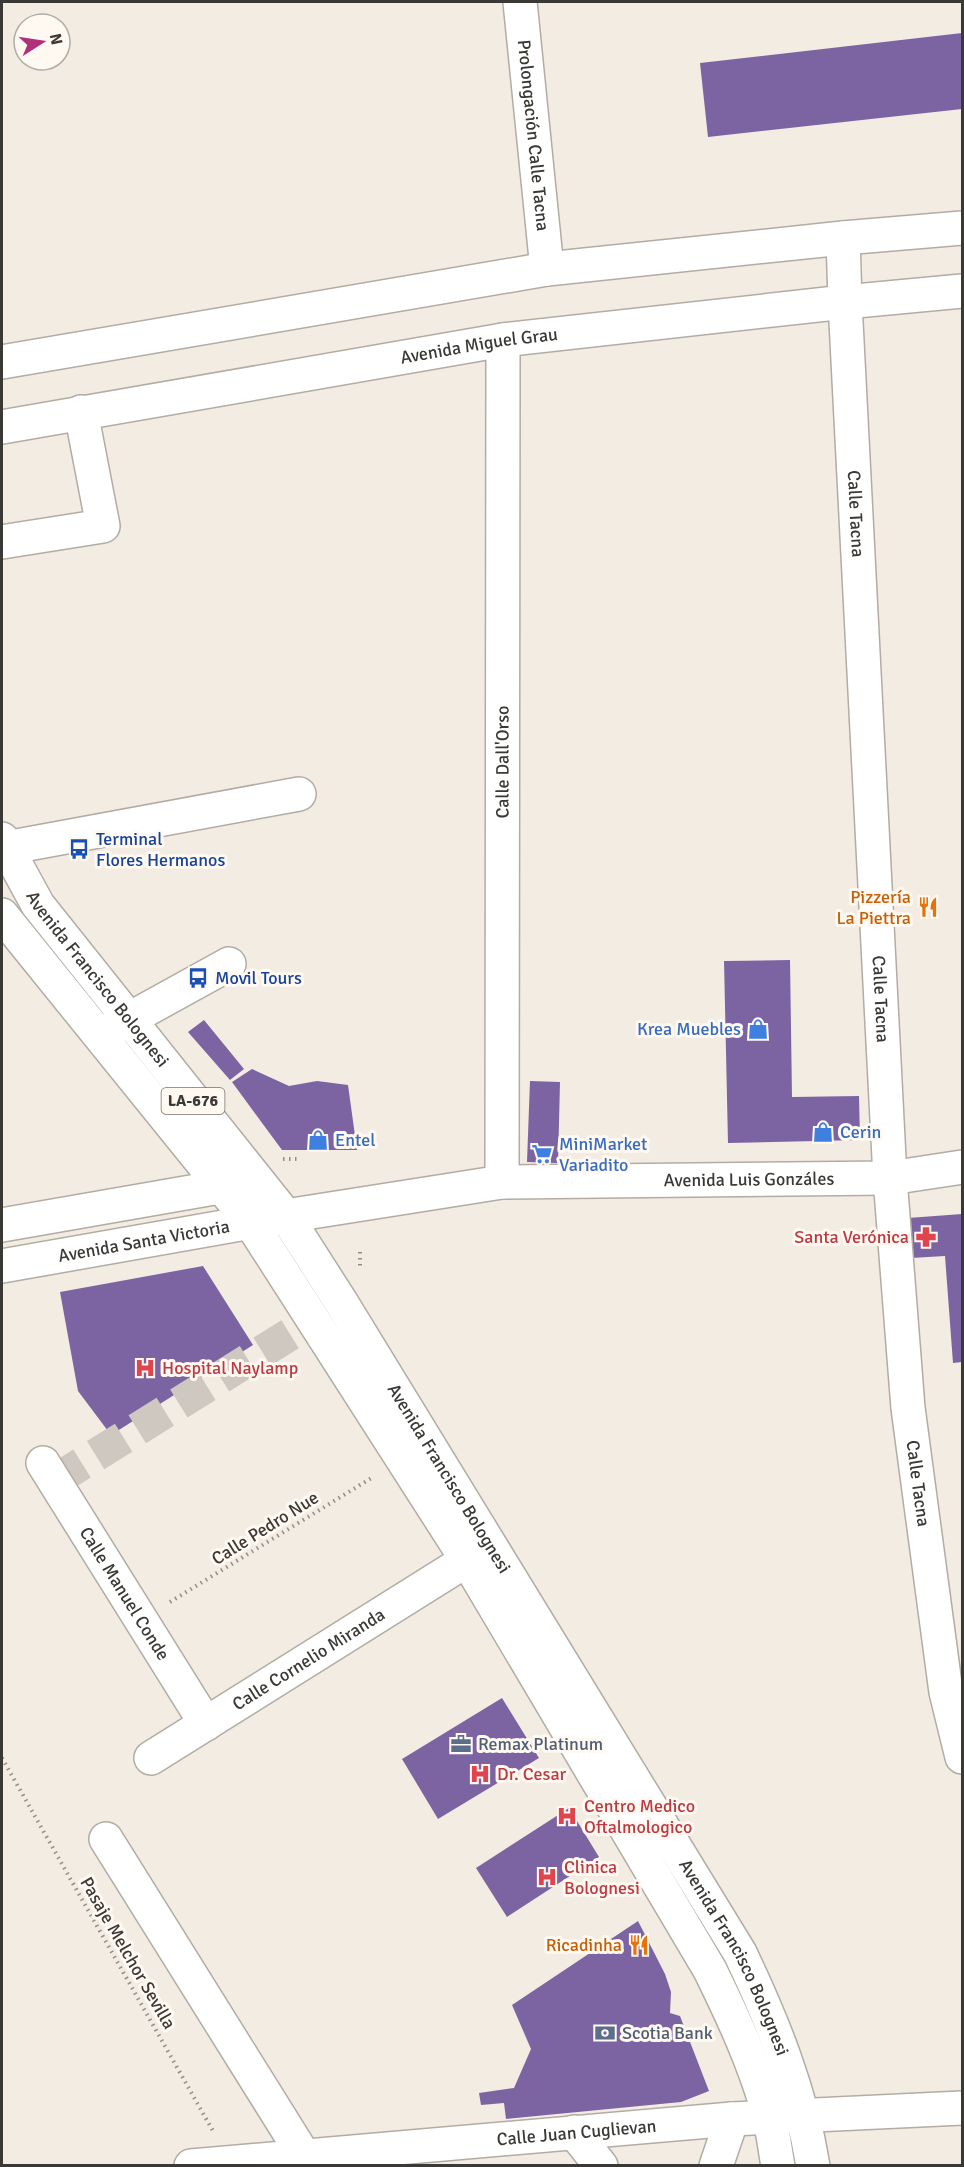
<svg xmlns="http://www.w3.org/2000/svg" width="964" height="2167" font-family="Signika,sans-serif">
<rect width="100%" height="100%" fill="#f3ece3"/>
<path fill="#7c64a3" d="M962,33V109L708,137L700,63Z
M790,960L792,1097L859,1096L860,1140L728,1143L724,961Z
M204,1020L244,1069L230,1080L188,1032Z
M252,1069L289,1086L317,1081L348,1085L357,1150H282L232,1082Z
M530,1081L560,1082L558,1163L527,1162Z
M962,1214V1362L953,1363L945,1256L911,1258L908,1218Z
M203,1266L253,1345L111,1435L78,1391L60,1292Z
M502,1698L539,1758L438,1819L402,1759Z
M569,1808L599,1857L507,1917L476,1868Z
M638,1921L665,1974L671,1992L670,2013L680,2016L709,2091L681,2102L506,2119L504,2103L481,2105L479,2093L514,2088L531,2049L512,2005Z"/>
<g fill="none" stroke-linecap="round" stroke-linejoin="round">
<path stroke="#cec8c0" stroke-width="33" stroke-dasharray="33 16" stroke-linecap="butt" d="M54,1481L313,1320"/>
<g stroke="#b2aca3" stroke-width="36">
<g id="minor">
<path id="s1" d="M520,2L547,269"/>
<path id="s2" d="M843,238L845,302L890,1178L908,1408L946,1692L962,1757"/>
<path d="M2,542L103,526L81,412"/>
<path d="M6,848L299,794"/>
<path d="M104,1033L229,964"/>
<path id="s3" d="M502,1182L503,340"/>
<path id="s4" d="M43,1463L206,1724"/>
<path id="s5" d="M151,1758L467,1560"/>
<path d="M106,1839L304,2156"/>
<path d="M574,2132L601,2166"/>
<path id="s6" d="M191,2166L732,2119L962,2108"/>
<path d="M716,2166L732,2119"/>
</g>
</g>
<g stroke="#b2aca3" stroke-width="36">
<g id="major">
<path d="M2,362L547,269L843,238L962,228"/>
<path id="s7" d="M2,427L503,340L845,302L962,291"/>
<path id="s8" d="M2,839L38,905L286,1216L341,1302L740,1953C772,2020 801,2091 813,2166"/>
<path d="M2,915L251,1223L467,1560L710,1970C733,2017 755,2064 769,2115C773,2132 775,2149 778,2166"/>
<path d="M2,1225L237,1184"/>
<path id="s9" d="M2,1266L286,1216L502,1182L890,1178L962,1167"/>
</g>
</g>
<path stroke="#928e87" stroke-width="4" stroke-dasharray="1.5 4.5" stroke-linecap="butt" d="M283,1159H297
M360,1252V1267
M170,1602L373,1477
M2,1758L213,2131"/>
<use href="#minor" stroke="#fff" stroke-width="33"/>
<use href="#major" stroke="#fff" stroke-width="33"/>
</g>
<defs>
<g id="bus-bare" transform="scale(1.62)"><path d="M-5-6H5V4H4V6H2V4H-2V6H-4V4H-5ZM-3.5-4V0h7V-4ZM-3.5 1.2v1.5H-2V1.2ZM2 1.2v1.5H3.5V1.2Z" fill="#1a4fb4" stroke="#fff9f2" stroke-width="2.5" paint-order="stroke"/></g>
<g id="restaurant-bare" transform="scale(1.62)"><path d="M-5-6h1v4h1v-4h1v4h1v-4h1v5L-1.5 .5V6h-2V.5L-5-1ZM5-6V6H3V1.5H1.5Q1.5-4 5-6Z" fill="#e8710a" stroke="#fff9f2" stroke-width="2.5" paint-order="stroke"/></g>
<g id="shop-bare" transform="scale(1.62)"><path d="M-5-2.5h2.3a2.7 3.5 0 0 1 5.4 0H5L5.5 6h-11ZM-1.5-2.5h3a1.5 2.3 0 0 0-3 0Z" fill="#3f7fe0" stroke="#fff9f2" stroke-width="2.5" paint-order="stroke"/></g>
<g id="supermarket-bare" transform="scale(1.62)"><path d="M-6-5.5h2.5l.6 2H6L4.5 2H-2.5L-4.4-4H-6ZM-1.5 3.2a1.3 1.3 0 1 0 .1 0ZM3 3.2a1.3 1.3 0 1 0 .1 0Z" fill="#3f7fe0" stroke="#fff9f2" stroke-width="2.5" paint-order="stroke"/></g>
<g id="pharmacy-bare" transform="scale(1.62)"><path d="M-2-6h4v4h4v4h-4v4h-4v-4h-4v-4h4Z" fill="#e0444e" stroke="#fff9f2" stroke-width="2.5" paint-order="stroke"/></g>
<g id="hospital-bare" transform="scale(1.62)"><path d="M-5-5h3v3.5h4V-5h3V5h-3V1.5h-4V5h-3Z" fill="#e0444e" stroke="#fff9f2" stroke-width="2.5" paint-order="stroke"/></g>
<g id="office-bare" transform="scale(1.62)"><path d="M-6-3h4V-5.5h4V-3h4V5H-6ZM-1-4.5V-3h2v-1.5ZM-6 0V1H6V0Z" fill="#5c6f8a" stroke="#fff9f2" stroke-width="2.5" paint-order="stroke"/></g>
<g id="bank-bare" transform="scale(1.62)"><path d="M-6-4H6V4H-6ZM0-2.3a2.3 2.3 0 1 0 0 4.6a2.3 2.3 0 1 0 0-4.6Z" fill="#5c6f8a" stroke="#fff9f2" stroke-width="2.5" paint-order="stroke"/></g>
</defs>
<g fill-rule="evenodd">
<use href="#bus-bare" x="79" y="849"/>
<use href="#restaurant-bare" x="928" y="907"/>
<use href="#bus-bare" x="198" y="978"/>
<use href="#shop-bare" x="758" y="1029"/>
<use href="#shop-bare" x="823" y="1132"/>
<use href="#shop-bare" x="318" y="1140"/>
<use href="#supermarket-bare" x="542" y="1154"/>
<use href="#pharmacy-bare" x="926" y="1237"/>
<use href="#hospital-bare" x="145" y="1368"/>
<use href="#office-bare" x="461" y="1744"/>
<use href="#hospital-bare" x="480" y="1774"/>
<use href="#hospital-bare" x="567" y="1816"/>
<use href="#hospital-bare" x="547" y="1877"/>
<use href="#restaurant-bare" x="639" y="1945"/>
<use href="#bank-bare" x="605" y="2033"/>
</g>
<g text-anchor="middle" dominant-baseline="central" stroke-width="6" stroke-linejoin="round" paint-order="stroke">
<rect fill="#fff9f2" stroke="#76736e" stroke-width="1.5" x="161.5" y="1088" width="63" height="26" rx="4.5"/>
<g font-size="16" font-weight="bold" fill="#3b3935">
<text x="193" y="1101">LA-676</text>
</g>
<g font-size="18" fill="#3b3935" stroke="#fff9f2">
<text stroke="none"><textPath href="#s1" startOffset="134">Prolongación Calle Tacna</textPath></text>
<text stroke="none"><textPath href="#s7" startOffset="484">Avenida Miguel Grau</textPath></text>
<text stroke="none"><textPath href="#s2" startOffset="276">Calle Tacna</textPath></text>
<text stroke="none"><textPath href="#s3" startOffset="420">Calle Dall'Orso</textPath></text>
<text stroke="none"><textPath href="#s8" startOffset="170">Avenida Francisco Bolognesi</textPath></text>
<text stroke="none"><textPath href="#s2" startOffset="762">Calle Tacna</textPath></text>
<text stroke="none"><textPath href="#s9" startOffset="754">Avenida Luis Gonzáles</textPath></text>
<text stroke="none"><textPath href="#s9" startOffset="144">Avenida Santa Victoria</textPath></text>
<text stroke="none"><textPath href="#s8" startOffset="782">Avenida Francisco Bolognesi</textPath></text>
<text stroke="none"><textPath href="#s2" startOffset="1248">Calle Tacna</textPath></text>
<text transform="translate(265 1528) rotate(-32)">Calle Pedro Nue</text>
<text stroke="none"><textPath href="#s4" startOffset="154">Calle Manuel Conde</textPath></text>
<text stroke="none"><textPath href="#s5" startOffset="186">Calle Cornelio Miranda</textPath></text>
<text transform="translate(128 1953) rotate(60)">Pasaje Melchor Sevilla</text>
<text stroke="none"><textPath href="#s8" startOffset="1340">Avenida Francisco Bolognesi</textPath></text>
<text stroke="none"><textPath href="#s6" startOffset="387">Calle Juan Cuglievan</textPath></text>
</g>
<g font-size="18" fill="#164399" stroke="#fff9f2" text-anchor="start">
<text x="96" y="839">Terminal<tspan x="96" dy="21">Flores Hermanos</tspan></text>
<text x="215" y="978">Movil Tours</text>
</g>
<g font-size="18" fill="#c56008" stroke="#fff9f2" text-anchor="end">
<text x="911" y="897">Pizzería<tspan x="911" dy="21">La Piettra</tspan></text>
<text x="622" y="1945">Ricadinha</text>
</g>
<g font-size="18" fill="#366cbe" stroke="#fff9f2" text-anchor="start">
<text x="741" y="1029" text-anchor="end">Krea Muebles</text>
<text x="840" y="1132">Cerin</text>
<text x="335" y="1140">Entel</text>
<text x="559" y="1144">MiniMarket<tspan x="559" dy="21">Variadito</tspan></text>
</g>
<g font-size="18" fill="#be3a42" stroke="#fff9f2" text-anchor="start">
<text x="909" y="1237" text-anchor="end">Santa Verónica</text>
<text x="162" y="1368">Hospital Naylamp</text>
<text x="497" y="1774">Dr. Cesar</text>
<text x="584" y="1806">Centro Medico<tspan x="584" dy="21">Oftalmologico</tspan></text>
<text x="564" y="1867">Clinica<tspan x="564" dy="21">Bolognesi</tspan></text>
</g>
<g font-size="18" fill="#4e5e75" stroke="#fff9f2" text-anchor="start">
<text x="478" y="1744">Remax Platinum</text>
<text x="622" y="2033">Scotia Bank</text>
</g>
</g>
<rect width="964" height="2167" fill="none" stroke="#3b3935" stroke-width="6"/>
<g transform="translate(42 42) rotate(78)"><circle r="28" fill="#fff9f2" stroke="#b1aca6" stroke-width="1.5"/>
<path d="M0-4.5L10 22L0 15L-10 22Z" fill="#b1307c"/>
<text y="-9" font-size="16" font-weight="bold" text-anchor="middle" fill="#3b3935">N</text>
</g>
</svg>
